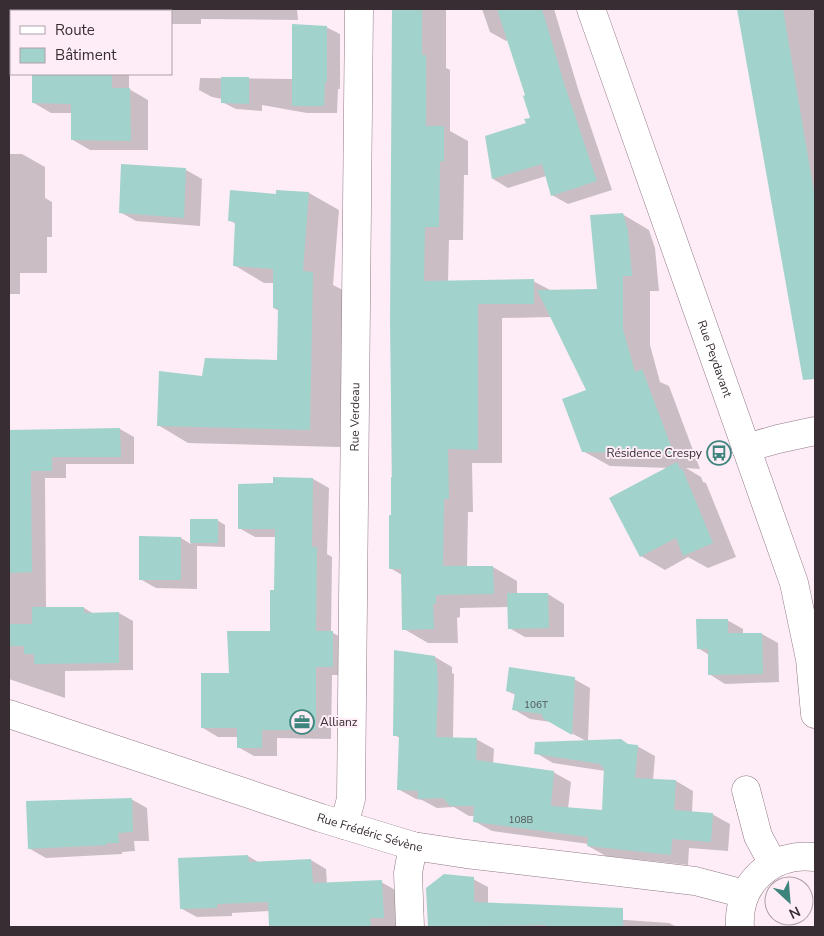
<svg xmlns="http://www.w3.org/2000/svg" width="824" height="936" font-family="'Nunito Sans',sans-serif">
<rect width="100%" height="100%" fill="#feedf6"/>
<path fill="#0003" d="M9,9H297L298,20L201,19V24H171V11H11V23H9Z
M394,9H446V68L450,70V131L468,141V175H464L463,240H449L448,282L533,281L552,291L598,290L622,214L649,230L655,248L659,291H650V345L660,382L669,386L700,469L686,468L701,477L703,482L706,483L736,557L708,568L688,557L665,570L641,556L669,468L610,466L583,451L588,391L552,317L502,318V463H472L473,512H468L467,567H493L517,581V594H548L564,604V637H525L509,628V607L460,608V617L457,618L458,643H428L404,629L402,575L390,568L392,516L391,323Z
M482,9H554L579,92L612,190L568,204L552,195L546,176L508,188L493,179L531,118L526,96L508,40L506,41L490,32Z
M739,9H815V378L802,371Z
M326,27L340,34V89H338L337,113H307L262,105V111L236,109L222,102V99L212,97L199,90L200,78L293,79Z
M33,74H129V89L148,100V150H90L73,140V113H51L34,103Z
M9,154H22L45,167V198L52,202V237H47V273H20V294H9Z
M186,170L202,179L200,226L136,221L120,212Z
M277,192L309,193L339,210L333,285L343,290L340,447L188,443L158,425L203,377L278,361L279,311L274,308V283H264L234,265L236,224L229,220L277,195Z
M120,429L134,437V464H66V478H45L46,607L84,608L94,614L119,613L133,621V670L65,671V698L9,679V431Z
M274,479H313L329,488L327,554L332,557L331,632L348,641V675H332L331,739L277,738V756H254L238,747V737H218L203,728L230,674L271,632L275,591L276,537H255L239,528L275,485Z
M191,520H217L225,525V547L197,546V589L156,588L140,579L181,538L191,544Z
M727,620L743,629V634H762L778,643L779,682L725,684L709,674V655L698,648Z
M435,657L452,667V673L454,674L453,739H476L494,749L493,764L553,772L571,782L568,809L603,811L605,771L553,763L536,753L586,741L551,722L530,719L513,709L516,695L507,691L574,679L590,688L588,741L621,740L631,746H637L655,756L653,780L676,781L693,791L692,812L712,814L730,824L728,851L689,848L688,865L606,856L588,846L589,844L492,831L474,821V816H469L454,807L437,808L422,800L416,799L398,789L400,738L394,735Z
M131,799L147,808L149,841H134L135,851L122,852V854L46,858L30,849Z
M248,856L260,863L311,860L326,869L327,884L381,882L397,891L398,926L385,927H270V911L232,913V916L197,917L182,909Z
M473,879L488,887V904L597,918L669,923L677,927H430L428,889Z"/>
<path fill="#a1d3cc" d="M392,9H422V55H426V126H444V162L440,161L439,227H425L424,281L534,279V304H478V450L448,449L449,499H444L443,566H493L494,594L436,595V604H433L434,629L402,630L401,569H389V515H391V477H392L390,323Z
M497,9H542L564,83L597,181L551,196L542,164L492,179L485,136L526,123L524,119L530,118L523,96L525,95Z
M737,9H783L815,198V379L803,380Z
M292,24L327,26V82H325L324,106H292Z
M32,74H112V88H130L131,141L71,140V104L32,103Z
M221,77H249V104L221,103Z
M121,164L186,168L184,218L119,213Z
M230,190L276,194V190L309,192L303,271L313,272L310,430L157,426L159,371L202,376L205,358L277,360L278,309L273,308V269L233,266L235,222L228,221Z
M623,213L628,231L632,276H623V329L635,372L642,369L674,454L582,452L562,399L586,390L537,290L597,289L590,215Z
M120,428L121,457H52V471H31L32,572L9,573V430Z
M677,462L680,469L682,468L713,543L683,556L676,538L640,557L609,498Z
M273,477L313,478L312,547H317L316,631H333V667H316V730H262V748H237V728H201V673H229L227,631H270V590H274L275,529H238V484L273,483Z
M190,519H218V543H190Z
M139,536L181,537V580H139Z
M507,593H548L549,628L508,629Z
M32,607H84V613L119,612V663L34,664V654H24V646H9V624H32Z
M696,619H728V633H762L763,674L708,675V649H697Z
M394,650L435,656V663H437L438,689L436,737L477,738L476,760L554,771L551,806L602,810L604,767H601V764L534,754L535,742L621,739L628,744L638,745L635,778L676,780L674,810L713,813L711,842L672,839L671,855L587,846L588,837L473,822L474,806H450L443,798L418,799V791L397,790L399,736H393Z
M509,667L575,677L572,735L544,719L541,714L512,710L515,693L506,691Z
M132,798L133,832L118,833L119,843H106L107,845L28,849L26,801Z
M248,855L249,862L311,859L313,883L382,880L384,918H370L371,927H269L268,902L217,904V908L180,909L178,858Z
M444,874L474,877V902L623,908V927H546V925L428,927L426,888Z"/>
<g fill="none" stroke-linecap="round" stroke-linejoin="round">
<g stroke="#917986" stroke-width="29">
<g id="minor">
<path id="s1" d="M591,9L794,583L810,659L815,714"/>
<path d="M746,448L778,439L815,431"/>
<path id="s2" d="M9,714L321,818L413,846L466,854L695,881L745,894"/>
<path d="M746,790L758,836L773,864"/>
<path id="s3" d="M344,825L351,799L359,9"/>
<path d="M410,927L408,873L413,846"/>
<path d="M740,927C737,883 772,852 815,857"/>
</g>
</g>
<use href="#minor" stroke="#fff" stroke-width="28"/>
</g>
<defs>
<g id="bus-ring" transform="scale(1.25)"><circle r="9.5" fill="#feedf6" stroke="#3d847c" stroke-width="1.5"/><path d="M-5-6H5V4H4V6H2V4H-2V6H-4V4H-5ZM-3.5-4V0h7V-4ZM-3.5 1.2v1.5H-2V1.2ZM2 1.2v1.5H3.5V1.2Z" fill="#3d847c"/></g>
<g id="office-ring" transform="scale(1.25)"><circle r="9.5" fill="#feedf6" stroke="#3d847c" stroke-width="1.5"/><path d="M-6-3h4V-5.5h4V-3h4V5H-6ZM-1-4.5V-3h2v-1.5ZM-6 0V1H6V0Z" fill="#3d847c"/></g>
</defs>
<g fill-rule="evenodd">
<use href="#bus-ring" x="719" y="453"/>
<use href="#office-ring" x="302" y="722"/>
</g>
<g text-anchor="middle" dominant-baseline="central" stroke-width="4" stroke-linejoin="round" paint-order="stroke">
<g font-size="10" fill="#525658">
<text x="536" y="705">106T</text>
<text x="521" y="820">108B</text>
</g>
<g font-size="12" fill="#372d32" stroke="#feedf6">
<text stroke="none"><textPath href="#s1" startOffset="371">Rue Peydavant</textPath></text>
<text stroke="none"><textPath href="#s3" startOffset="409">Rue Verdeau</textPath></text>
<text stroke="none"><textPath href="#s2" startOffset="380">Rue Frédéric Sévène</textPath></text>
</g>
<g font-size="12" fill="#372d32" stroke="#feedf6" text-anchor="end">
<text x="702" y="453">Résidence Crespy</text>
<text x="320" y="722" text-anchor="start">Allianz</text>
</g>
</g>
<rect width="824" height="936" fill="none" stroke="#372d32" stroke-width="20"/>
<rect x="10" y="10" width="162" height="65" fill="#feedf6" stroke="#aea0a8"/>
<rect x="20" y="26" width="25" height="8" fill="#ffffff" stroke="#aea0a8"/>
<text x="55" y="35" font-size="15" fill="#372d32">Route</text>
<rect x="20" y="48" width="25" height="15" fill="#a1d3cc" stroke="#aea0a8"/>
<text x="55" y="60" font-size="15" fill="#372d32">Bâtiment</text>
<g transform="translate(789 901) rotate(154)"><circle r="24" fill="#feedf6" stroke="#aea0a8"/>
<path d="M0-4L9 19L0 12L-9 19Z" fill="#3d847c"/>
<text y="-8" font-size="14" font-weight="bold" text-anchor="middle" fill="#372d32">N</text>
</g>
</svg>
